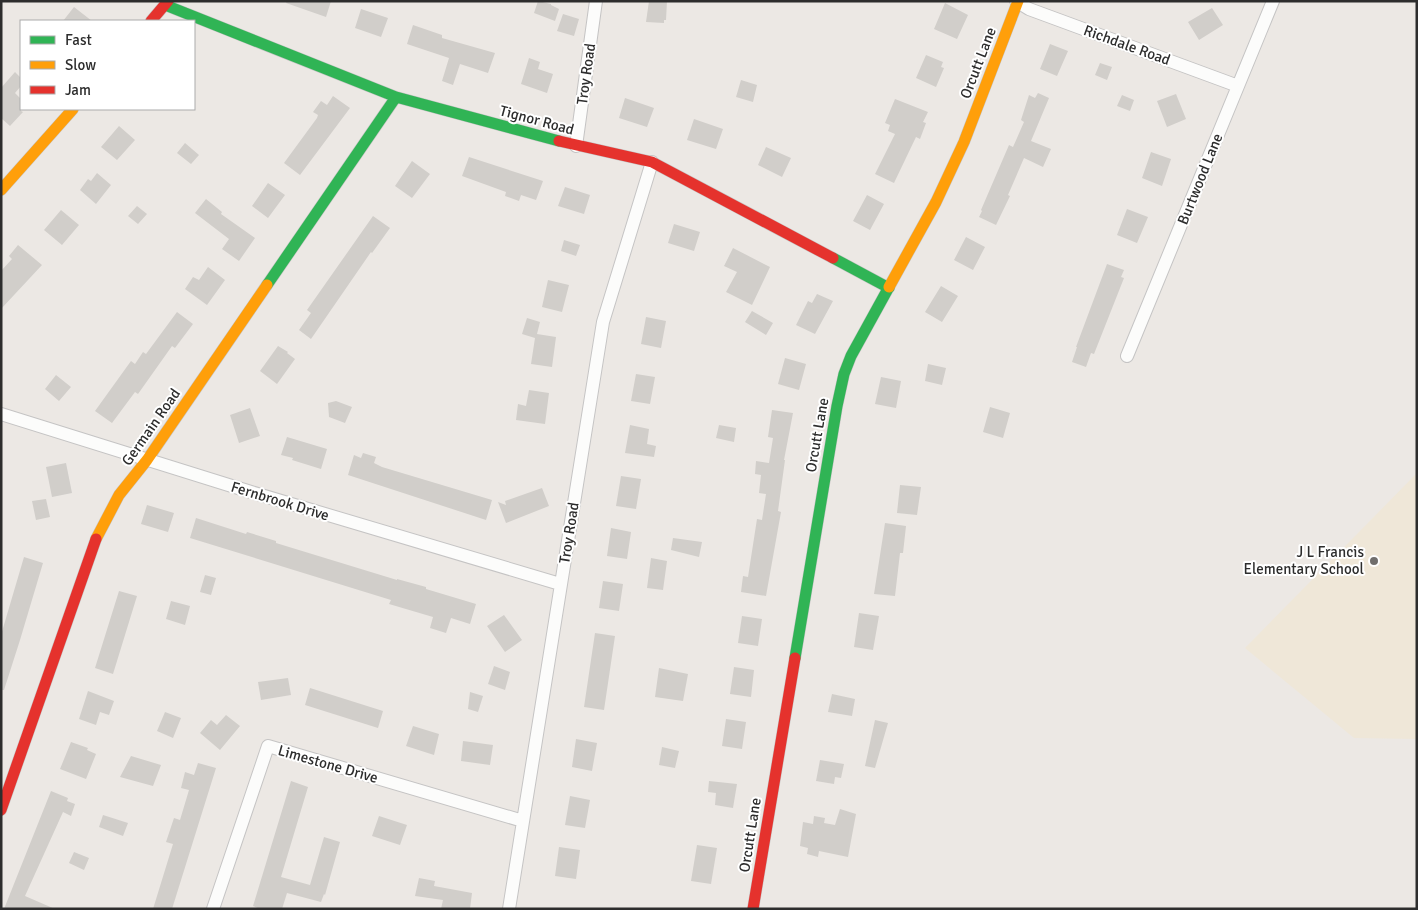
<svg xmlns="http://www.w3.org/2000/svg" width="1418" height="910" font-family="Signika,sans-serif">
<rect width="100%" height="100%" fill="#ece8e4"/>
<path fill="#efe7d8" d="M1417,473V739L1354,738L1245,648Z"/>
<path fill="#d1ceca" d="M287,1H331L326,17L286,3Z
M538,1L551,4V5L559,9L555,21L534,13Z
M649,1H667L666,20H664V23L646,22Z
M945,3L968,15L957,39L934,29Z
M74,7L92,21H63Z
M1212,8L1223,25L1199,40L1188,22Z
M361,9L388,18L381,37L355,28Z
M563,14L579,19L574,36L557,31Z
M413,25L442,35V38L495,53L488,73L460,64L453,85L442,81L449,58L407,44Z
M1050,44L1068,51L1057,76L1040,69Z
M926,55L943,62L941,67L944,68L936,87L916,78Z
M529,58L540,62L538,69L553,74L547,93L521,84Z
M1100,63L1112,67L1107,80L1095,75Z
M15,72L21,78V86L15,93L21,99V111L23,112L10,126L1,118V88Z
M741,80L757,85L753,102L736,97Z
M1038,93L1049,98L1031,141L1051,149L1043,167L1024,158L1008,195L1010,196L996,225L979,217L982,211L981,210L1009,145L1013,147L1024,122L1021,120L1029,95L1035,98Z
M1176,94L1186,119L1167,127L1157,101Z
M1122,95L1134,100L1130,111L1117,106Z
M333,96L350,108L300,175L284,163L317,118L318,115L313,112L321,101L327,105Z
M625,98L654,108L647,127L619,118Z
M895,99L928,112L923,122L926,123L920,139L916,137L894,183L875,174L895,134L888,131L890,125L885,123Z
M694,119L723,129L716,149L687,140Z
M119,126L135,140L117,160L101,147Z
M185,143L199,155L191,164L177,153Z
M766,147L791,158L782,177L758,165Z
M1151,152L1171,159L1162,186L1142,178Z
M469,157L543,181L536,200L521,195L519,201L505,196L506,192L462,176Z
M412,161L430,174L412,198L395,186Z
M97,173L111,185L96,204L80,190L88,179L91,181Z
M268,183L285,195L268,218L252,206Z
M565,187L590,195L584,214L558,206Z
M867,195L884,204L870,230L853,221Z
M206,199L222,212L221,214L255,238L239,261L222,249L229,239L195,213Z
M137,206L147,214L138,224L128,216Z
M1127,209L1148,217L1137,243L1117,235Z
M61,210L79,225L62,245L44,230Z
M373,216L390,228L372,253L371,252L311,339L299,330L311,313L307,310Z
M674,224L700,232L694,251L668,243Z
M966,237L985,247L973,270L954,260Z
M564,240L580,245L576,256L561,251Z
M18,245L42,265L1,309V271L12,259L9,256Z
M733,248L770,267L752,305L726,292L737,272L724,266Z
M1107,264L1124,270L1121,277L1124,278L1094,354L1091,353L1086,367L1072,362L1077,347H1076Z
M208,267L225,280L207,305L185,289L193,277L199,280Z
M548,280L569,285L562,312L542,307Z
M941,286L958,296L942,322L925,312Z
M817,294L833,301L815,334L796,325L808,301L812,303Z
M752,311L773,323L766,335L745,322Z
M177,312L193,324L175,348L172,346L138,394L135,392L112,423L95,411L131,361L135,364L143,352L146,354Z
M646,317L666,321L661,348L641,344Z
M527,318L540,322L537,334L556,337L552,367L531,364L535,338L522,334Z
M278,346L288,352L287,353L295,359L277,384L260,371Z
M785,358L806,364L799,390L778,384Z
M928,364L946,368L942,385L925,381Z
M636,374L655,377L650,404L631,401Z
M56,375L71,387L59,401L45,389Z
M881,377L901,381L896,408L875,404Z
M529,390L549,393L545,424L516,420L518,404L526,406Z
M336,401L352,407L345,423L329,417L328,403Z
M990,407L1010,413L1003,438L983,432Z
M250,408L260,436L239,443L230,415Z
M772,410L793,413L784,460H785L778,511L781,512L766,596L741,592L743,576L748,577L757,519L762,520L766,494L759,493L761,475L755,474L756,461L769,463L773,438L768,437Z
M630,425L649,429L647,444L656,446L654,457L625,453Z
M719,425L736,428L734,442L716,438Z
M287,437L327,449L321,469L292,460L293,458L281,455Z
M363,453L376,457L374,463L382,467L492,500L486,520L348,475L354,455L361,458Z
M66,463L72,493L52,497L46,467Z
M621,476L641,479L636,509L616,506Z
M900,485L921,487L917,515L897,513Z
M542,488L549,506L506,523L498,502L506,505L505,501Z
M46,499L50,517L36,520L32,501Z
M147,505L174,513L168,532L141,524Z
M196,518L246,534L247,532L276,541V543L397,580V579L426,587V589L476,604L470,624L451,618L446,633L430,628L433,617L389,604L391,600L190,538Z
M885,523L906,526L903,553H900L895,596L874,594Z
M611,528L631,532L627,559L607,556Z
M673,538L702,542L699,557L671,550Z
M24,557L43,563L20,640L4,690H1V635Z
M651,558L667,561L663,590L647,588Z
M205,575L216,578L211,595L200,592Z
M603,581L623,584L619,611L599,608Z
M119,591L137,596L113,674L95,668Z
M171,601L190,606L185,625L166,619Z
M859,613L879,616L873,650L854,647Z
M504,615L522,640L505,652L487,626Z
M742,616L762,619L758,646L738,643Z
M595,633L615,636L604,710L584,707Z
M494,666L510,672L505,690L488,684Z
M734,667L754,670L751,697L730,694Z
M659,668L688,674L683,701L655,697Z
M288,678L291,695L261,700L258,682Z
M310,688L383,711L378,728L305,705Z
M88,691L114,701L109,715L100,712L96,725L79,719Z
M470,692L483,696L478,712L468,709Z
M832,694L855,699L852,716L828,712Z
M165,712L181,718L173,738L157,731Z
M226,715L240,726L220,750L200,733L211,720L217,725Z
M726,719L746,722L742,749L722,746Z
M875,720L888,723L875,768L865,766Z
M413,726L439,734L434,755L406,746Z
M576,739L597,743L592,771L572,767Z
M463,741L493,745L490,765L461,761Z
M71,742L88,748L87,750L96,754L86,779L60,769Z
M662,747L679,751L675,768L659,765Z
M131,756L161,765L153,786L120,777Z
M820,760L844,764L841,778L835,777L834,784L816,781Z
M198,763L216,768L172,909H153L173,844L166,842L174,818L180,820L189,790L181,788L185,772L194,775Z
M291,781L308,787L281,877L310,885L324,837L340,842L325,895L324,894L321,902L287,893L282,909H260L253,906Z
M709,781L737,784L733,808L715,805L716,793L708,792Z
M51,791L68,798L67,801L75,804L71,816L63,812L25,896L55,909H4Z
M570,796L590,800L585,828L565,825Z
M840,809L856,814L848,857L819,851L818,857L807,854L808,848L800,846L803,822L813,824L814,816L825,818L824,823L835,825Z
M103,815L128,823L123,836L99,827Z
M379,816L407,825L400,845L372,836Z
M697,845L717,848L711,884L691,881Z
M559,847L580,850L576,879L555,876Z
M74,852L89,858L84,870L69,863Z
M419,878L435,881L434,886L472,893L470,909H441L443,900L415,896Z"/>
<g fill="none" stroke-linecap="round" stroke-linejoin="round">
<g stroke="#c5c4c4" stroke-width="14">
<path id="street" d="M1016,1L1029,9L1238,86
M576,146L596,1
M1127,356L1273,1
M1,414L251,492L560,584
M213,909L268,746L523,821
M509,909L603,322L652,162"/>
</g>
<g stroke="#c5c4c4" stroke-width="12">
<path id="fast" d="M165,5L396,97L559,141
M833,258L889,288
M267,285L396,97
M795,658L837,406L844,374L851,356L889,287"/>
</g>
<g stroke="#c5c4c4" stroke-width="12">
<path id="slow" d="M1,190L73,109
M889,287L936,202L964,142L1018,1
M96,539L119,495L147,460L267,285"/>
</g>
<g stroke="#c5c4c4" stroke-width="12">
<path id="jam" d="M151,21L168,1
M559,141L652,162L833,258
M1,810L96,539
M753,909L795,658"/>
</g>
<use href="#street" stroke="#fcfcfb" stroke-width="12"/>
<use href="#fast" stroke="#30b455" stroke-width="11"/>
<use href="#slow" stroke="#ff9f0a" stroke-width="11"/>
<use href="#jam" stroke="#e5322d" stroke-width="11"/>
</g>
<circle fill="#706e6d" stroke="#fff" stroke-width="2" cx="1374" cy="561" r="5"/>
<g text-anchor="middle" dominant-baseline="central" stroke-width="4" stroke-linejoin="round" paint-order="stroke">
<g font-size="15" fill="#2d2d2d" stroke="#fff">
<text transform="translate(1127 45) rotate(20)">Richdale Road</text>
<text transform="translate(978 63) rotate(-69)">Orcutt Lane</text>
<text transform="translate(586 74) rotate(-82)">Troy Road</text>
<text transform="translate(537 120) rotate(15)">Tignor Road</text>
<text transform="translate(1200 179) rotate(-68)">Burtwood Lane</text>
<text transform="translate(151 427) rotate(-55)">Germain Road</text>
<text transform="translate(817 435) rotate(-80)">Orcutt Lane</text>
<text transform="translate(280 501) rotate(17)">Fernbrook Drive</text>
<text transform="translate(569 533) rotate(-81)">Troy Road</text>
<text transform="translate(328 764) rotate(16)">Limestone Drive</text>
<text transform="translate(750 835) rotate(-81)">Orcutt Lane</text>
</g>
<g font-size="15" fill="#2d2d2d" stroke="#fff" text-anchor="end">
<text x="1364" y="552">J L Francis<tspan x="1364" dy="17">Elementary School</tspan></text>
</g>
</g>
<rect width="1418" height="910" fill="none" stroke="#2d2d2d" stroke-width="5"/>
<rect x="20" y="20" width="175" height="90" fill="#ffffff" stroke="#ababab"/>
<rect x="30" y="36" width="25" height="8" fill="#30b455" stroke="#ababab"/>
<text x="65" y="45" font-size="15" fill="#2d2d2d">Fast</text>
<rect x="30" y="61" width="25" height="8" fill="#ff9f0a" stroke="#ababab"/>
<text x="65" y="70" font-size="15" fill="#2d2d2d">Slow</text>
<rect x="30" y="86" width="25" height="8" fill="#e5322d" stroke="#ababab"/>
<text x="65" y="95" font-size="15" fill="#2d2d2d">Jam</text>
</svg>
